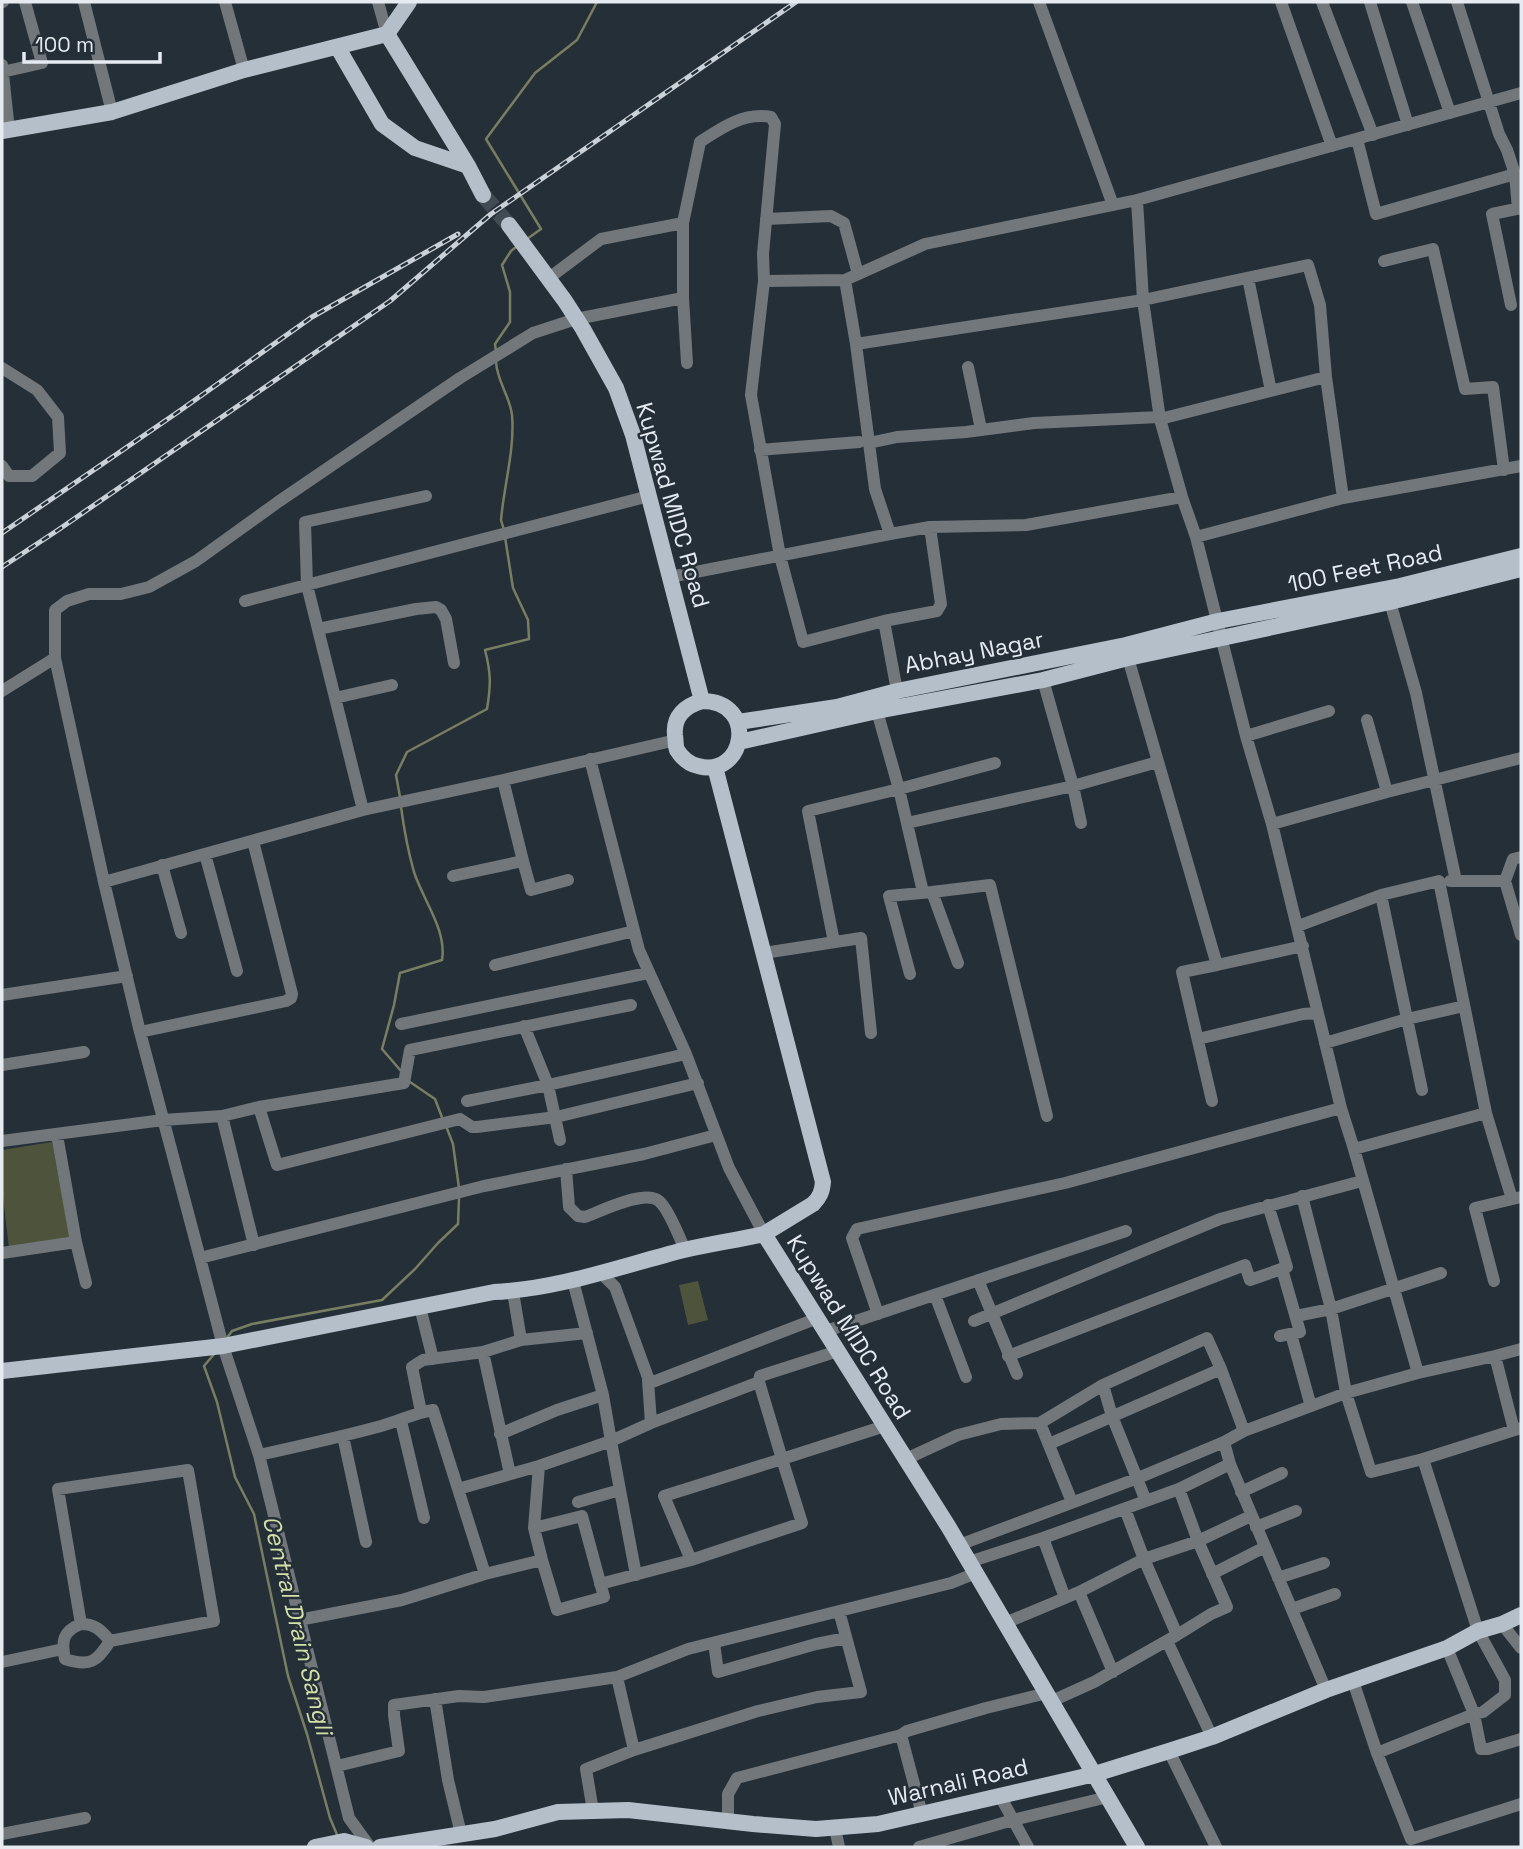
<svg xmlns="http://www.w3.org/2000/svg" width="1523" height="1849" font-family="'Space Grotesk',sans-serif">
<rect width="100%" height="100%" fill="#252f38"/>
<path fill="#4e543b" d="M52,1142L70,1238L9,1248L2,1188V1150Z
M698,1281L708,1320L688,1325L679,1285Z"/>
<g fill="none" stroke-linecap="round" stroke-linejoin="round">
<path stroke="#777e62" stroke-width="2.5" d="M527,239L541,229L486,139L535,73L577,40L597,2
M496,352L495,344L510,322V292L502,265L511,251L516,247
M496,362C497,381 510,397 512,415C515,449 504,485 501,520L504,530
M400,797L396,775L407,752L487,709C491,685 491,673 485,650L529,639L528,620L513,588L505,537
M401,807C404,829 408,851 414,872C423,900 447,930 442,960L400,973L394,1005L382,1049L401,1071
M410,1082L435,1099L443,1120
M446,1126L453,1144L459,1188
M226,1339L232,1331L252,1324L382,1300L415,1269L438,1243L458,1224L459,1198
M215,1353L204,1366L217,1402L235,1477L254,1514L288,1676L307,1734L330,1818L338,1837"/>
<path stroke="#424b54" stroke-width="16" stroke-dasharray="16 8" stroke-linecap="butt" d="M483,195L509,225"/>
<path stroke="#71777b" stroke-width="12" d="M2,2H3
M84,2L112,112
M225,2L244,70
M378,2L387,34
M1039,2L1113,205
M1281,2L1332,146
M1322,2L1373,135
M1370,2L1408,125
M1412,2L1450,113
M1457,2L1499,134L1507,150L1515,174
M2,65L9,130
M2,72L42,63L25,2
M1357,139L1376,214L1515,174L1518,209
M1137,200L1521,93
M766,219L831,216L844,223L858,274
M683,223L700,142C721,128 744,112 771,117L775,124L763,254L764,281L751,395L780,556L803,642L884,621L937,611L941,604L930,527
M1384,261L1433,249L1465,389L1493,387L1504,470
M549,278L601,239L683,223V298L687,363
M1248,278L1271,391
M845,280L856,344L875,489L890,534L930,527L1026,525L1182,497
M764,281L845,280L925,244L1137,200L1143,300L1160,419L1182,497L1196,537L1246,736L1272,824L1341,1108L1354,1149L1418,1373
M1511,305L1492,214L1521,208
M856,344L1143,300L1308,265L1320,305L1326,377
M968,367L981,429
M2,368L37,390L58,417L60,453L32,476H9L2,466
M1160,419L1326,377L1343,498L1196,537
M869,443L897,437L966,432L1034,423L1159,417
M760,450L859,442
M1343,498L1521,466
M670,577L890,534
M245,601L649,496
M1390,602L1416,693L1456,881
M884,621L897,691
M318,629L416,609L436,607L441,610L446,619L454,663
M55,658V610L67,601L89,594H121L149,587L196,561L278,502L460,378L533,333L576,319L683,298
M1128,658L1217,965L1182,972L1212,1101
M1043,680L1073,786L1154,763
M2,691L55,658L104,882L363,810L503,780L676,740
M335,698L392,685
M877,711L899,789L995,763
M1367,720L1387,792
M1246,736L1329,711
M590,759L639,950L686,1054L729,1168L764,1234
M363,810L307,585L305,522L426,496
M907,823L1073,786L1081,823
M1272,824L1387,792L1521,758
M205,854L237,971
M523,861L531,890L568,880
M162,865L181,933
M453,876L523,861L503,780
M1450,881H1505L1521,935
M1505,881L1513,859L1521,857
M104,882L140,1032L200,1258L223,1346L259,1455L349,1818L370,1847
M932,892L990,885L1047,1116
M1381,895L1422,1090
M1298,926L1381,895L1439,881L1486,1113L1512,1199
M834,942L808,811L899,789L923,892
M764,953L861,938L871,1033
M495,965L634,931
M1217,965L1303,946
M910,974L889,896L932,892L958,963
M2,995L127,976
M401,1024L648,973
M524,1026L548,1085L560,1140
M140,1032L286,1001L291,998L292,994L253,841
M1198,1039L1303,1014L1317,1013
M1325,1043L1407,1019L1464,1006
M2,1065L84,1052
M467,1101L548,1085L686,1054
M259,1107L404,1083L410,1050L631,1005
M222,1116L259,1107L277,1165L460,1119L472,1127H477L556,1117L698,1083
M2,1141L163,1120L222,1116L254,1245
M1354,1149L1486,1113
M566,1169L569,1207L578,1216L585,1217C601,1211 645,1189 659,1201C668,1208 680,1238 685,1250
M1302,1196L1331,1309L1346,1393L1371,1472L1423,1459L1521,1428
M76,1242L86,1283
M2,1253L76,1242L57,1135
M200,1258L484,1186L644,1154L716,1135
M601,1273L615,1287L650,1383L818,1318
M978,1280L1017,1374
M573,1281L603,1395L611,1441L651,1423L759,1382
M1494,1281L1475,1208L1521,1197
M935,1295L966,1377
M420,1307L433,1359
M878,1314L852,1238L857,1229L1065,1183L1341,1108
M1296,1316L1331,1309L1441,1273
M974,1321L1220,1219L1362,1181
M826,1331L1126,1231
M1291,1334L1310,1403
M1280,1336L1300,1332L1282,1269
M521,1340L587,1333
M838,1351L760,1376L759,1382L782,1459L885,1426
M483,1352L521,1340L513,1292
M1008,1356L1245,1265L1250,1280L1287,1267L1268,1205
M1495,1356L1521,1349
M648,1380L651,1423
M1103,1385L1207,1338L1221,1369L1244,1431L1224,1442L1230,1464L1326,1690
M421,1412L412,1367L423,1360L483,1352L510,1474
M401,1421L424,1518
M1040,1423L1072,1502
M1244,1431L1346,1393L1418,1373L1495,1356L1514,1430
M500,1434L557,1410L603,1395
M343,1436L366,1542
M1049,1444L1221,1369
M259,1455C300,1446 341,1437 381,1426C399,1421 415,1413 433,1410L458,1489
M782,1459L802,1523L691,1560L664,1496Z
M906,1459L958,1435L1001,1424L1040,1423L1103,1385L1112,1416L1146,1501
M1423,1459L1478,1631L1505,1680V1695L1483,1712L1474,1714L1447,1648
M539,1466L611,1441L620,1490
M188,1470L214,1621L110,1641C97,1662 90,1667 65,1659C61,1641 63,1631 81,1624L58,1489Z
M1241,1492L1282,1473
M578,1502L620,1490L636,1575
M1256,1527L1296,1511
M534,1528L582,1516L604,1597L557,1610L542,1560
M1043,1538L1179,1489L1230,1464
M959,1545L1138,1478L1224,1442
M969,1562L1043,1538L1065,1598L1079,1592L1113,1672
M1212,1574L1265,1547
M1278,1578L1324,1563
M600,1584L691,1560
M1079,1592L1144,1559L1125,1509
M1292,1609L1335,1594
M299,1620L402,1600L485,1574L542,1560L534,1528L539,1466L458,1489L485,1574
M1005,1623L1065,1598
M81,1624C95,1624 101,1630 110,1641
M1502,1624L1521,1648
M1177,1635L1211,1614L1227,1607L1198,1541L1179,1489
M1167,1641L1212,1737
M714,1643L718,1672L816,1644L846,1638
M2,1662L63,1649
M1353,1681L1377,1753L1411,1839L1521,1804
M435,1699L448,1780L461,1834
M1052,1701L1094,1682L1177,1635L1144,1559L1198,1541L1251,1516
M901,1735L922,1814
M634,1750L758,1711L817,1697L861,1692L839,1611
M1169,1751L1216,1847
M1377,1753L1474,1714L1481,1749H1488L1521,1739
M337,1766L399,1751L394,1715V1705L459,1696L484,1697L617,1677L688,1649L951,1583L976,1573
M1000,1796L1028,1847
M593,1811L586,1769L634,1750L617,1677
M728,1821V1794L737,1778L901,1735L907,1731L986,1708L1047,1693
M835,1828L839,1847
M2,1834L85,1818
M919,1847L1013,1820L1108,1797"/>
<path stroke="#b5bfc9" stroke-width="16" d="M387,34L468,166
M338,48L382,124L415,148L468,166L483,195
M2,131L112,112L244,70L387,34L409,2
M509,225L565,301L583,329L616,388L633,435L702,701
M702,701C759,701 745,779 698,766C689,764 682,758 677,750C675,745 676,741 675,735C673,716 685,706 702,701Z
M738,722L837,707L897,691L1126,645L1218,621L1400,586L1521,556
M739,742L877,711L1043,680L1128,658L1390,602L1521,569
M715,767L823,1182C822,1192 820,1197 813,1204L764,1234L948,1526L1137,1847
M2,1371L223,1346L494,1292C559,1289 621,1266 684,1250C710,1244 737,1240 764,1234
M315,1847L344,1841L366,1847
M380,1847L495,1829L558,1812L628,1810L753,1824L816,1829L878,1824L1095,1774L1169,1751L1212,1737L1326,1690L1447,1648L1478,1631L1502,1624L1521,1615"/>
<g stroke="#cad1d7" stroke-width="5">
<path id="rail" d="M2,533L178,412L312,317L458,234
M2,567L58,530L390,301L491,214L796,2"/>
</g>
<use href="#rail" stroke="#252f38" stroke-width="2.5" stroke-dasharray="8" stroke-linecap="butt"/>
</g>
<g text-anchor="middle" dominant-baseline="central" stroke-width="5" stroke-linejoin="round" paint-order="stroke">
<g font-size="23" fill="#e5ebf1" stroke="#252f38">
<text transform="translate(673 505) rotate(74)">Kupwad MIDC Road</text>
<text transform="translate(1365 568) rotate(-12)">100 Feet Road</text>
<text transform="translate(974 652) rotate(-11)">Abhay Nagar</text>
<text transform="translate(849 1327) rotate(58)">Kupwad MIDC Road</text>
<text transform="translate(958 1782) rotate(-13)">Warnali Road</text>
</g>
<g font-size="24" font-style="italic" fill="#d2dfa9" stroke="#252f38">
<text transform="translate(298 1625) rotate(76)">Central Drain Sangli</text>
</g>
</g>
<rect width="1523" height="1849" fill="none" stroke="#e5ebf1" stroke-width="7"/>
<path d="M24 52v10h136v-10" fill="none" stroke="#e5ebf1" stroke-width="3.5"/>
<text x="35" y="52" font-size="21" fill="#e5ebf1" stroke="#252f38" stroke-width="5" paint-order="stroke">100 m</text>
</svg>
